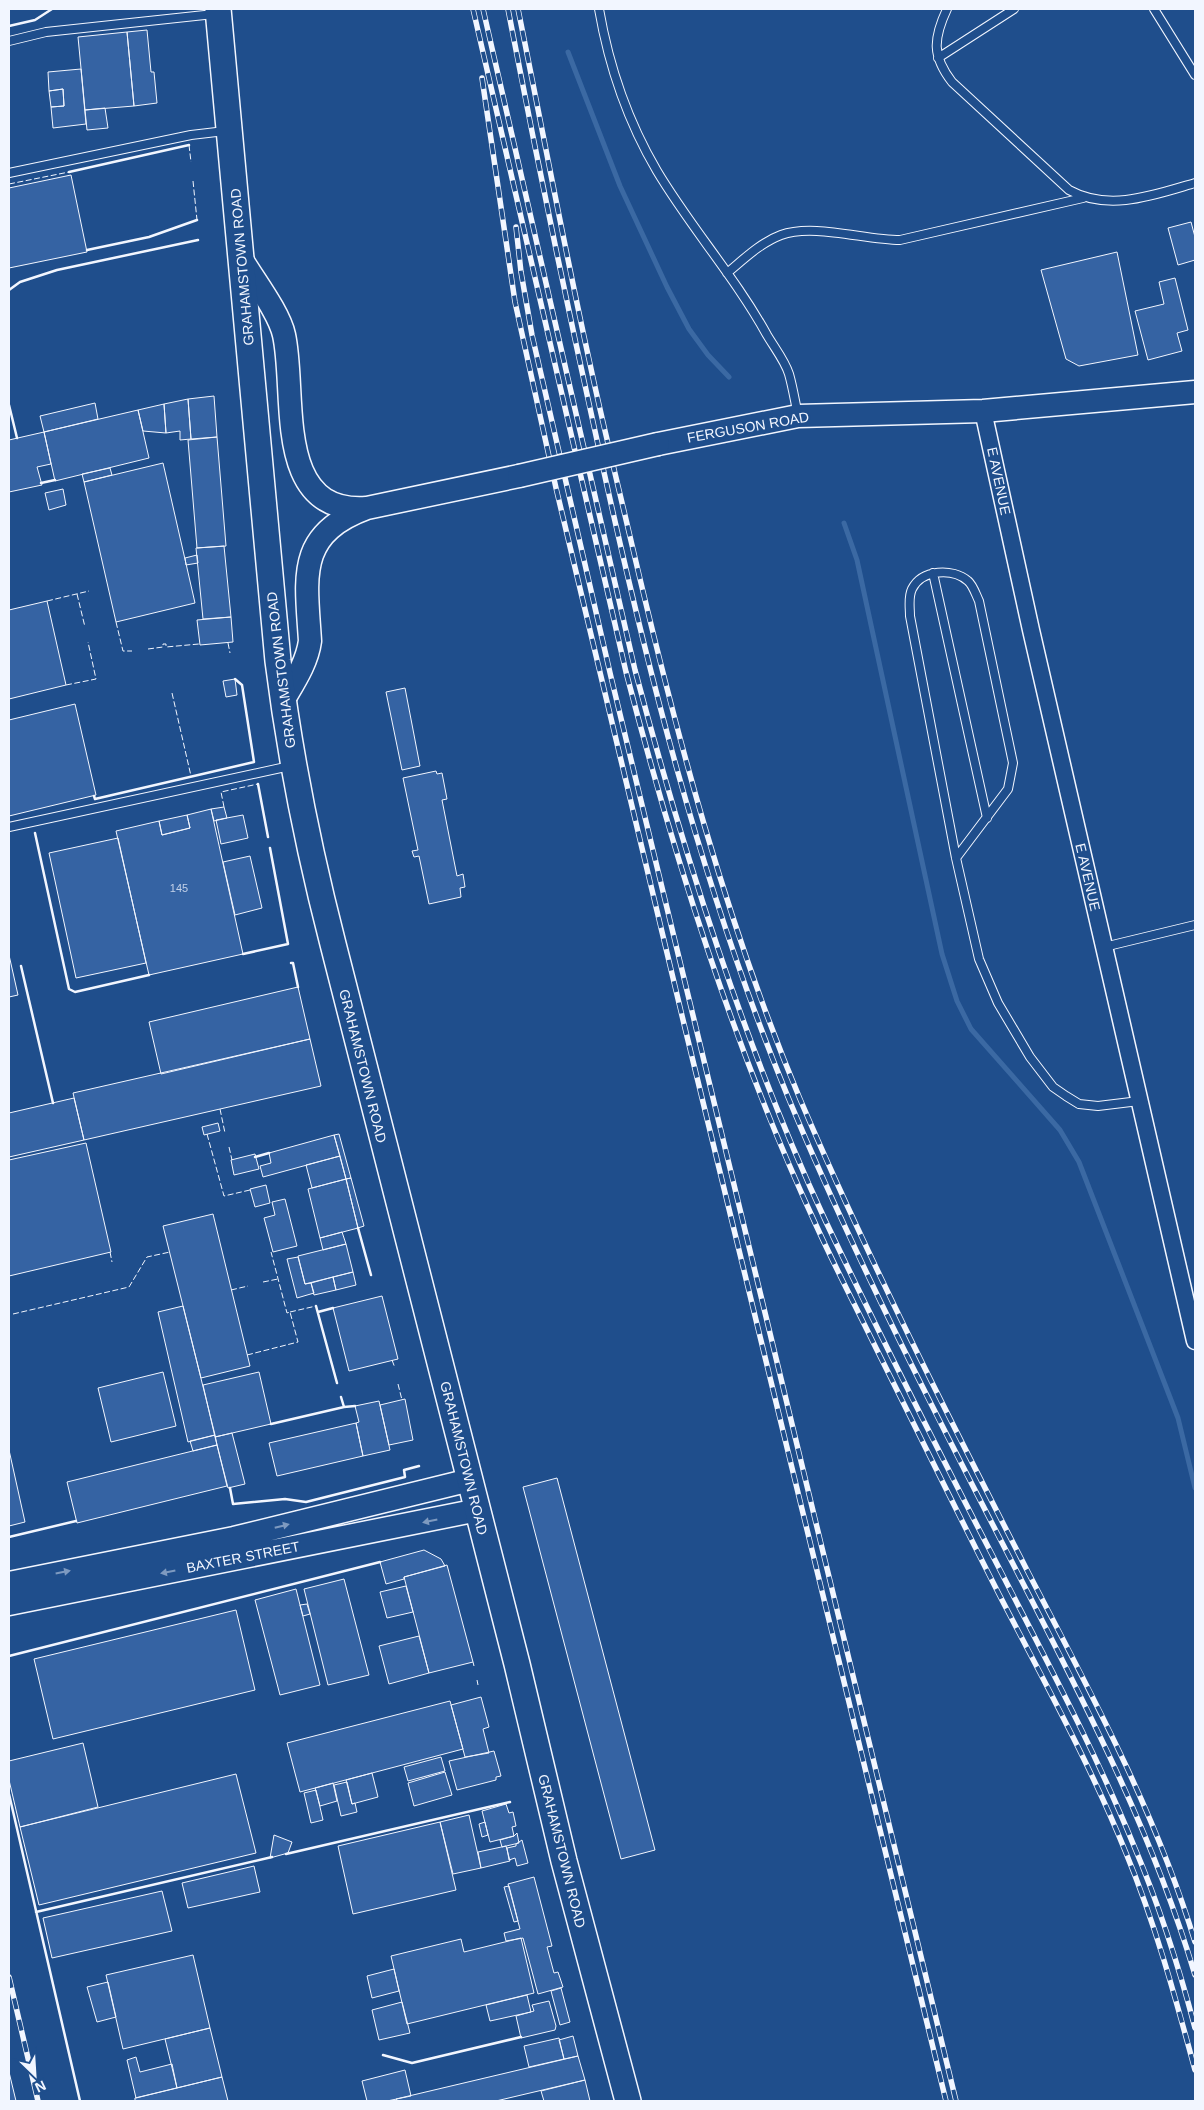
<svg xmlns="http://www.w3.org/2000/svg" width="1204" height="2110" font-family="Helvetica,sans-serif">
<rect width="100%" height="100%" fill="#1f4e8c"/>
<g fill="none" stroke-linecap="round" stroke-linejoin="round">
<path stroke="#3b69a3" stroke-width="5" d="M568,52L620,186L667,287L689,329L708,355L729,377
M844,523L857,560L942,954L957,1001L971,1029L1060,1130L1079,1162L1178,1418L1195,1488"/>
</g>
<path fill="#3563a3" stroke="#f2f6ff" d="M147,30L151,72H154L157,103L134,106L127,32Z
M127,32L134,106L85,110L78,37Z
M81,69L86,124L53,128L51,107L64,106L63,89L49,91L48,72Z
M63,89L64,106L51,107L49,91Z
M105,108L108,128L87,130L85,110Z
M71,175L87,252L9,268V188Z
M1191,222L1195,237V260L1178,265L1168,228Z
M1117,252L1138,355L1079,366L1066,359L1041,270Z
M1175,278L1188,330L1177,333L1182,351L1148,360L1135,311L1164,304L1159,282Z
M214,396L217,437L191,439L188,399Z
M188,399L191,439L180,440V431L166,433L164,404Z
M95,403L98,419L44,432L40,416Z
M164,404L166,433L143,431L138,410Z
M138,410L149,458L55,481L44,432Z
M44,432L51,464L37,467L42,485L9,492V440Z
M217,437L226,546L197,548L188,440Z
M163,463L195,603L116,622L84,482Z
M110,468L112,475L84,482L82,474Z
M63,489L66,505L49,510L45,493Z
M224,546L231,617L203,619L196,548Z
M197,555L198,563L186,565L185,558Z
M47,601L66,685L9,699V610Z
M231,617L233,642L200,645L197,620Z
M235,679L237,695L226,697L223,681Z
M405,688L420,766L402,770L386,692Z
M75,704L96,795L9,816V720Z
M436,771L437,774L442,773L447,799L442,800L457,876L463,874L465,887L460,888L461,897L429,904L419,856L414,857L412,851L418,850L403,778Z
M224,807L227,818L214,821L211,809Z
M211,809L243,954L149,975L116,831L159,821L162,835L190,828L187,815Z
M187,815L190,828L162,835L159,821Z
M243,815L248,838L221,844L216,820Z
M118,838L146,963L76,978L49,853Z
M250,856L262,908L235,915L223,862Z
M9,955L18,995L9,997Z
M298,987L310,1039L161,1074L149,1022Z
M310,1039L321,1086L84,1140L73,1093Z
M74,1098L84,1140L9,1157V1113Z
M218,1123L220,1131L204,1135L202,1127Z
M339,1134L351,1178L346,1179L334,1135Z
M334,1135L340,1156L263,1177L260,1166L271,1163L269,1153Z
M86,1143L111,1252L9,1276V1160Z
M255,1154L259,1169L234,1175L231,1160Z
M340,1156L346,1179L312,1188L306,1165Z
M351,1178L364,1226L358,1228L346,1179Z
M346,1179L358,1228L320,1238L308,1189Z
M266,1185L270,1203L255,1207L250,1189Z
M285,1199L297,1246L273,1252L264,1218L275,1215L272,1202Z
M213,1214L250,1366L201,1378L163,1226Z
M342,1232L346,1244L323,1250L320,1238Z
M346,1244L353,1272L305,1284L298,1256Z
M298,1257L305,1284L311,1283L314,1293L297,1298L287,1259Z
M353,1272L356,1285L336,1290L333,1277Z
M333,1277L336,1290L314,1295L311,1283Z
M382,1296L398,1359L349,1371L333,1308Z
M183,1306L215,1435L188,1442L158,1312Z
M163,1372L176,1426L111,1442L98,1388Z
M259,1372L271,1424L215,1437L203,1385Z
M405,1399L413,1440L389,1445L380,1405Z
M379,1401L390,1450L363,1456L356,1423L359,1422L355,1406Z
M356,1423L363,1456L277,1476L269,1443Z
M232,1433L245,1484L228,1488L215,1437Z
M215,1435L217,1445L193,1451L190,1441Z
M217,1445L227,1486L77,1523L67,1482Z
M9,1450L25,1522L9,1526Z
M557,1478L655,1850L621,1859L523,1487Z
M424,1550L441,1559L445,1566L404,1577V1579L386,1584L380,1562Z
M447,1565L473,1662L429,1673L404,1577Z
M344,1579L369,1675L328,1685L304,1589Z
M406,1586L413,1612L387,1618L380,1592Z
M296,1589L320,1685L280,1695L255,1600Z
M307,1604L310,1614L303,1616L300,1605Z
M236,1610L255,1690L53,1739L34,1659Z
M419,1636L429,1673L389,1684L379,1646Z
M481,1697L489,1727L483,1729L489,1753L465,1757L451,1705Z
M450,1701L463,1749L300,1792L287,1743Z
M83,1743L98,1807L20,1827L9,1780V1761Z
M494,1751L501,1776L496,1777V1780L457,1790L449,1761Z
M441,1757L445,1771L408,1781L404,1767Z
M445,1772L452,1795L414,1806L408,1783Z
M372,1773L378,1797L352,1804L346,1780Z
M236,1774L256,1853L39,1905L20,1827Z
M347,1782L352,1804L355,1803L357,1812L341,1816L334,1785Z
M333,1783L337,1801L320,1806L315,1788Z
M316,1790L323,1820L311,1823L304,1793Z
M506,1804L509,1813L513,1812L516,1826L512,1827L514,1836L490,1842L482,1811Z
M469,1815L481,1868L453,1874L440,1822Z
M440,1822L456,1890L353,1914L338,1846Z
M485,1822L488,1835L482,1837L479,1824Z
M517,1833L519,1843L502,1847L500,1840L514,1836Z
M274,1835L292,1842L288,1853L270,1858Z
M522,1840L528,1863L517,1866L515,1858L509,1860L507,1848L516,1846V1844Z
M506,1846L510,1861L481,1868L478,1852Z
M254,1866L260,1892L188,1908L182,1883Z
M534,1877L552,1946L547,1947L554,1973L558,1972L563,1987L538,1994L523,1938L506,1941L504,1933L520,1929L508,1884Z
M509,1886L518,1921L514,1922L504,1887Z
M162,1891L172,1931L52,1958L43,1918Z
M521,1938L534,1993L407,2024L391,1956L461,1939L464,1952Z
M193,1955L210,2028L123,2049L106,1975Z
M394,1969L399,1991L372,1998L367,1976Z
M108,1982L116,2017L97,2022L87,1987Z
M561,1988L570,2022L560,2025L551,1991Z
M527,1995L531,2012L490,2021L486,2005Z
M549,2001L556,2026L555,2030L521,2038L516,2016L534,2011L532,2005Z
M402,2002L410,2033L379,2040L372,2010Z
M210,2028L222,2077L177,2088L165,2039Z
M573,2036L578,2056L564,2059L559,2040Z
M559,2038L564,2059L529,2067L524,2046Z
M578,2056L585,2080L496,2101H397L396,2099Z
M136,2057L140,2072L172,2064L177,2088L136,2098L127,2060Z
M405,2070L411,2096L387,2101H367L362,2081Z
M9,2072L16,2101H9Z
M222,2077L228,2101H135V2098Z
M585,2080L590,2101H544L541,2091Z"/>
<g fill="none" stroke-linecap="round" stroke-linejoin="round">
<g stroke="#f2f6ff" stroke-width="10">
<path id="lane" d="M599,9C609,67 627,120 657,171C691,228 735,277 767,335C774,347 785,361 789,374C793,388 795,402 798,415
M947,9C933,39 932,56 952,82L1069,190C1109,212 1154,195 1195,183
M1154,9L1195,75
M9,41L46,32L214,14
M938,58L1014,9
M9,173L191,135L225,131
M727,273C744,259 760,243 781,235C813,223 865,240 900,240L1083,198
M933,573L987,818
M9,827L290,766
M956,858L1008,789L1013,763L979,601C976,595 973,585 968,581C953,568 922,569 912,589C908,597 910,607 910,616L956,858L979,959L998,1003L1030,1057L1053,1087L1066,1096L1079,1104L1098,1106L1139,1101
M1104,947L1195,925"/>
</g>
<g stroke="#f2f6ff" stroke-width="19">
<path id="street" d="M983,411L1031,630L1195,1341"/>
</g>
<g stroke="#f2f6ff" stroke-width="25">
<path id="secondary" d="M241,258C253,279 279,312 284,335C297,393 272,514 366,508
M658,444L798,416L983,411L1195,392
M283,701C294,682 307,663 310,641C306,577 296,534 367,508L519,476
M9,1583L234,1538L470,1480
M9,1604L478,1510"/>
</g>
<g stroke="#f2f6ff" stroke-width="28">
<path id="primary" d="M218,9L278,661C290,757 309,851 333,944L517,1664L564,1861L628,2101"/>
</g>
<use href="#lane" stroke="#1f4e8c" stroke-width="8"/>
<use href="#street" stroke="#1f4e8c" stroke-width="16"/>
<use href="#secondary" stroke="#1f4e8c" stroke-width="22"/>
<use href="#primary" stroke="#1f4e8c" stroke-width="25"/>
<g stroke="#f2f6ff" stroke-width="5.5">
<path id="rail" d="M473,9L626,672C675,860 734,1048 816,1225C835,1267 856,1307 876,1348C918,1432 959,1516 1002,1600C1045,1683 1091,1766 1126,1853C1155,1923 1175,1996 1195,2070
M483,9L635,670C685,858 744,1045 826,1222C881,1338 939,1452 998,1566C1045,1658 1095,1750 1134,1846C1159,1905 1179,1967 1195,2028
M508,9C535,150 564,291 595,431C644,658 700,883 788,1097C854,1256 933,1409 1012,1562C1081,1696 1152,1830 1195,1975
M518,9C542,127 564,246 590,364C603,425 618,485 632,545C676,733 725,920 800,1099C869,1261 949,1418 1029,1574C1091,1693 1156,1813 1195,1942
M482,78L515,302L556,488L684,1024L946,2101
M516,227L521,272L532,335L611,677L956,2101
M9,1977L38,2101"/>
</g>
<use href="#rail" stroke="#1f4e8c" stroke-width="4" stroke-dasharray="11" stroke-linecap="butt"/>
<g stroke="#f2f6ff" stroke-width="25" stroke-linecap="butt">
<path id="secondary-bridge" d="M519,476L658,444"/>
</g>
<use href="#secondary-bridge" stroke="#1f4e8c" stroke-width="22"/>
<path stroke="#f2f6ff" stroke-width="1" stroke-dasharray="6 2.5" stroke-linecap="butt" d="M189,145L191,162
M193,181L197,220
M9,184L69,172
M77,594L85,627
M47,601L89,591
M116,622L123,651H132
M228,643L230,653
M148,649L163,647V644H166V647L199,644
M66,685L96,679L88,642
M172,693L191,776
M224,807L221,792L258,784
M220,1109L225,1133
M207,1134L224,1196L250,1190
M229,1147L232,1160
M110,1252L112,1262
M263,1282L278,1279
M231,1290L248,1286
M290,1312L316,1306
M13,1314L129,1287L147,1257L170,1252
M247,1355L298,1342L290,1312L287,1313L271,1252
M392,1360L395,1368
M398,1384L402,1400
M473,1662L474,1666
M477,1680L478,1685"/>
<path stroke="#f2f6ff" stroke-width="2.5" d="M9,26L35,20L52,9
M69,172L189,145
M87,250L149,237L197,220
M9,290L20,282L57,270L198,240
M9,405L17,438
M41,483L55,480
M258,784L268,837
M94,796L95,799L254,762L242,685L235,679
M35,833L69,989L75,992L149,975
M243,954L288,944L270,848
M291,963H293L298,987
M21,966L53,1103
M255,1157L269,1153
M358,1228L371,1275
M316,1306L337,1383
M318,1312L333,1308
M341,1397L344,1407
M271,1424L344,1407L355,1406
M230,1488L233,1504L285,1499L306,1502L405,1477L404,1470L419,1466
M9,1537L76,1521
M9,1656L380,1562
M9,1794L80,2101
M286,1854L510,1802
M36,1912L272,1857
M383,2055L412,2063L521,2037"/>
</g>
<defs><path id="oneway-solid" d="M-6-.8H1V-3.2L6.5 0L1 3.2V.8H-6Z" transform="scale(1.25)"/></defs>
<g fill="#7e9ac0">
<use href="#oneway-solid" transform="translate(430 1521) rotate(168)"/>
<use href="#oneway-solid" transform="translate(282 1526) rotate(-14)"/>
<use href="#oneway-solid" transform="translate(63 1572) rotate(-11)"/>
<use href="#oneway-solid" transform="translate(168 1572) rotate(169)"/>
</g>
<g text-anchor="middle" dominant-baseline="central" stroke-width="4" stroke-linejoin="round" paint-order="stroke">
<g font-size="11" fill="#c3d1e8">
<text x="179" y="888">145</text>
</g>
<g font-size="14" fill="#f2f6ff" stroke="#1f4e8c">
<text transform="translate(242 267) rotate(-95)">GRAHAMSTOWN ROAD</text>
<text transform="translate(748 427) rotate(-10)">FERGUSON ROAD</text>
<text transform="translate(999 481) rotate(78)">E AVENUE</text>
<text transform="translate(281 670) rotate(-97)">GRAHAMSTOWN ROAD</text>
<text transform="translate(1088 877) rotate(77)">E AVENUE</text>
<text transform="translate(363 1066) rotate(76)">GRAHAMSTOWN ROAD</text>
<text transform="translate(464 1458) rotate(76)">GRAHAMSTOWN ROAD</text>
<text transform="translate(243 1557) rotate(-11)">BAXTER STREET</text>
<text transform="translate(562 1851) rotate(76)">GRAHAMSTOWN ROAD</text>
</g>
</g>
<rect width="1204" height="2110" fill="none" stroke="#f2f6ff" stroke-width="20"/>
<g transform="translate(35 2075) rotate(155)" stroke="#1f4e8c" stroke-width="4" paint-order="stroke">
<path d="M0-4L9 19L0 12L-9 19Z" fill="#f2f6ff"/>
<text y="-8" font-size="14" font-weight="bold" text-anchor="middle" fill="#f2f6ff">N</text>
</g>
</svg>
